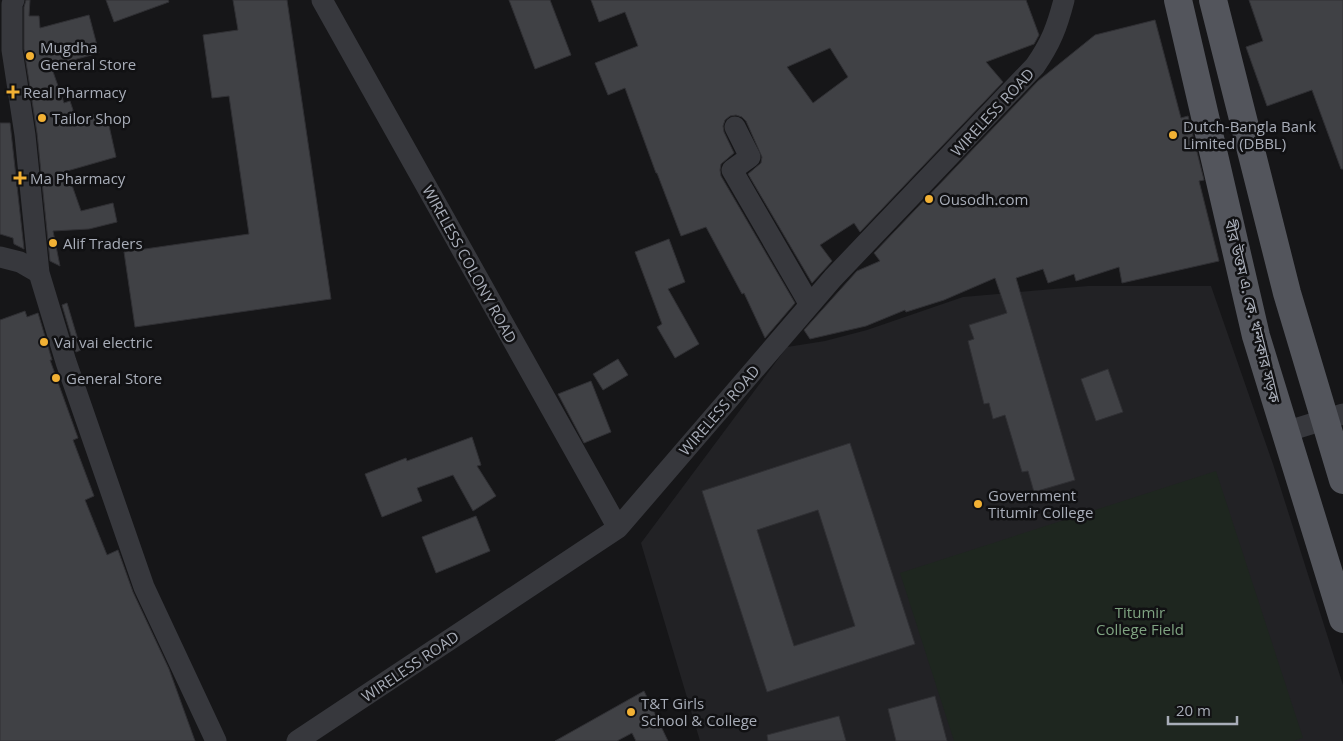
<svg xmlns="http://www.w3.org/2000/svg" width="1343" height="741" font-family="'Open Sans','Noto Sans Bengali',sans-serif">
<rect width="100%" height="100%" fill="#161618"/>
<path fill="#222225" d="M1088,286H1211L1273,464L1343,685V741H700L641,543L787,347L825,341L867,330L963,297Z"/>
<path fill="#1e261f" d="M1216,471L1303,738L1293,741H954L900,573Z"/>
<path fill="#404145" stroke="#303034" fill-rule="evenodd" d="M26,0H30L29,16H39L40,28L89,15L99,53L51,66L64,103L70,101L76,119L106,112L116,157L67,171L81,211L113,203L117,222L89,229L53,231L60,266L50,261L37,133L24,49V7Z
M106,0H168L169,2L114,22Z
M233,0H287L331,299L135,327L124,252L249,234L229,96L212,98L203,35L238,30Z
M509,0H550L571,55L535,69Z
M591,0H1026L1039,35L1034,44L986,62L1003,82L860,232L854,223L820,245L832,261L812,283L748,174L761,163L762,157L746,121L742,117L736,115L730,116L725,120L723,126L724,132L734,153L721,164L720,170L721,176L795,303L765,338L744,293L742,294L706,227L681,236L657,173H656L625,88L608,95L595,63L638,46L625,12L599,22ZM830,48L848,77L813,103L787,67Z
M1249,0H1343V169H1341L1312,90L1267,106L1246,47L1263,41Z
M1155,20L1181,118L1188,116L1204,180L1199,181L1219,261L1122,283L1119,267L1076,281L1074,274L1048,283L1043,269L1016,278L1075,480L1034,492L1028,471L1022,472L1005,415L993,419L989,403L984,404L968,341L974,339L969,325L1007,313L995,278L944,300L906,312L905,310L866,326L810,339L804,330L857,271L880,261L874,253L1038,81L1095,35Z
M0,123H10L24,249L14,244L13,238L0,234Z
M669,239L685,282L668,289L699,344L675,358L657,327L662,324L635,252Z
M67,303L81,350L76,352L62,305Z
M25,311L27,317L38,313L52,360H50L78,438L73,440L94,496L85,500L107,555L118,550L133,592L169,669L195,741H0V320Z
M618,359L628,375L603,390L593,374Z
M1108,369L1123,412L1096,421L1081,379Z
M591,381L611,432L584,443L558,394Z
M472,437L481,465L477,466L496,496L473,511L453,475L417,488L422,501L382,517L365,474L406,458L407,461Z
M850,443L915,644L767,692L702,491ZM818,510L855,626L794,646L757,530Z
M476,516L490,551L436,573L422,537Z
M644,691L668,741H636L632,733L617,741H555Z
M935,696L947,741H896L888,709Z
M839,716L846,741H768L767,735Z"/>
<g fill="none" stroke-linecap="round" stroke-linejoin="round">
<path stroke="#37383d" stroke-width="21" d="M14,0L12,4V50L25,135L39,273
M322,0L618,528
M735,127L750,157L732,170L810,305
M0,257L20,262L39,273L66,362L144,587L216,741
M1285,432L1343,414
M297,741L618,528L833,278L1035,66C1051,43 1057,27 1064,0"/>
<path stroke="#53555c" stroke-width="28" d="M1178,0L1256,336L1343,619
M1213,0L1287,293L1343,480"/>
</g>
<g fill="#f2b134" stroke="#111113" stroke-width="2">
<circle cx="30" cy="56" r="5"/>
<path d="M10.5 84.5h5v5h5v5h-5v5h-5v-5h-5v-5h5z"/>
<circle cx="42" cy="118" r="5"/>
<circle cx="1173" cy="135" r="5"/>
<path d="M17.5 170.5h5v5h5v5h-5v5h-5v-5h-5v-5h5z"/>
<circle cx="929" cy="199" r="5"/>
<circle cx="53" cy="243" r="5"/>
<circle cx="44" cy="342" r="5"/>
<circle cx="56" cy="378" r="5"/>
<circle cx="978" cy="504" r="5"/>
<circle cx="631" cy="712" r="5"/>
</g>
<g text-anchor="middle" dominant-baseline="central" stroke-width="5" stroke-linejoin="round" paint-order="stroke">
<g font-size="15" fill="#a8adb8" stroke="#111113" text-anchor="start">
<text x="40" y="47">Mugdha<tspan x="40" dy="17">General Store</tspan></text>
<text x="23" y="92">Real Pharmacy</text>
<text x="52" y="118">Tailor Shop</text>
<text x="1183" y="126">Dutch-Bangla Bank<tspan x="1183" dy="17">Limited (DBBL)</tspan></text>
<text x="30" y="178">Ma Pharmacy</text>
<text x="939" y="199">Ousodh.com</text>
<text x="63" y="243">Alif Traders</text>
<text x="54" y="342">Vai vai electric</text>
<text x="66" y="378">General Store</text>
<text x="988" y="495">Government<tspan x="988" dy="17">Titumir College</tspan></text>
<text x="641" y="703">T&amp;T Girls<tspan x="641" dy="17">School &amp; College</tspan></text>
</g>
<g font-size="15" fill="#a8adb8" stroke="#111113">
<text transform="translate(992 112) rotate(-47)">WIRELESS ROAD</text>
<text transform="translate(470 264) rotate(61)">WIRELESS COLONY ROAD</text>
<text transform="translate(1253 311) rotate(76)">বীর উত্তম এ. কে. খন্দকার সড়ক</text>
<text transform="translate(719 410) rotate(-49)">WIRELESS ROAD</text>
<text transform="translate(410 666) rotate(-34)">WIRELESS ROAD</text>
</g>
<g font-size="15" fill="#7fa381" stroke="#111113">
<text x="1140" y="612">Titumir<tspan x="1140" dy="17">College Field</tspan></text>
</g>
</g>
<path d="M1168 716v8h69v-8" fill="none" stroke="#a8adb8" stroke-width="2.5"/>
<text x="1176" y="716" font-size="15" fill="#a8adb8" stroke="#111113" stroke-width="4" paint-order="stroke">20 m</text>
</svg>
